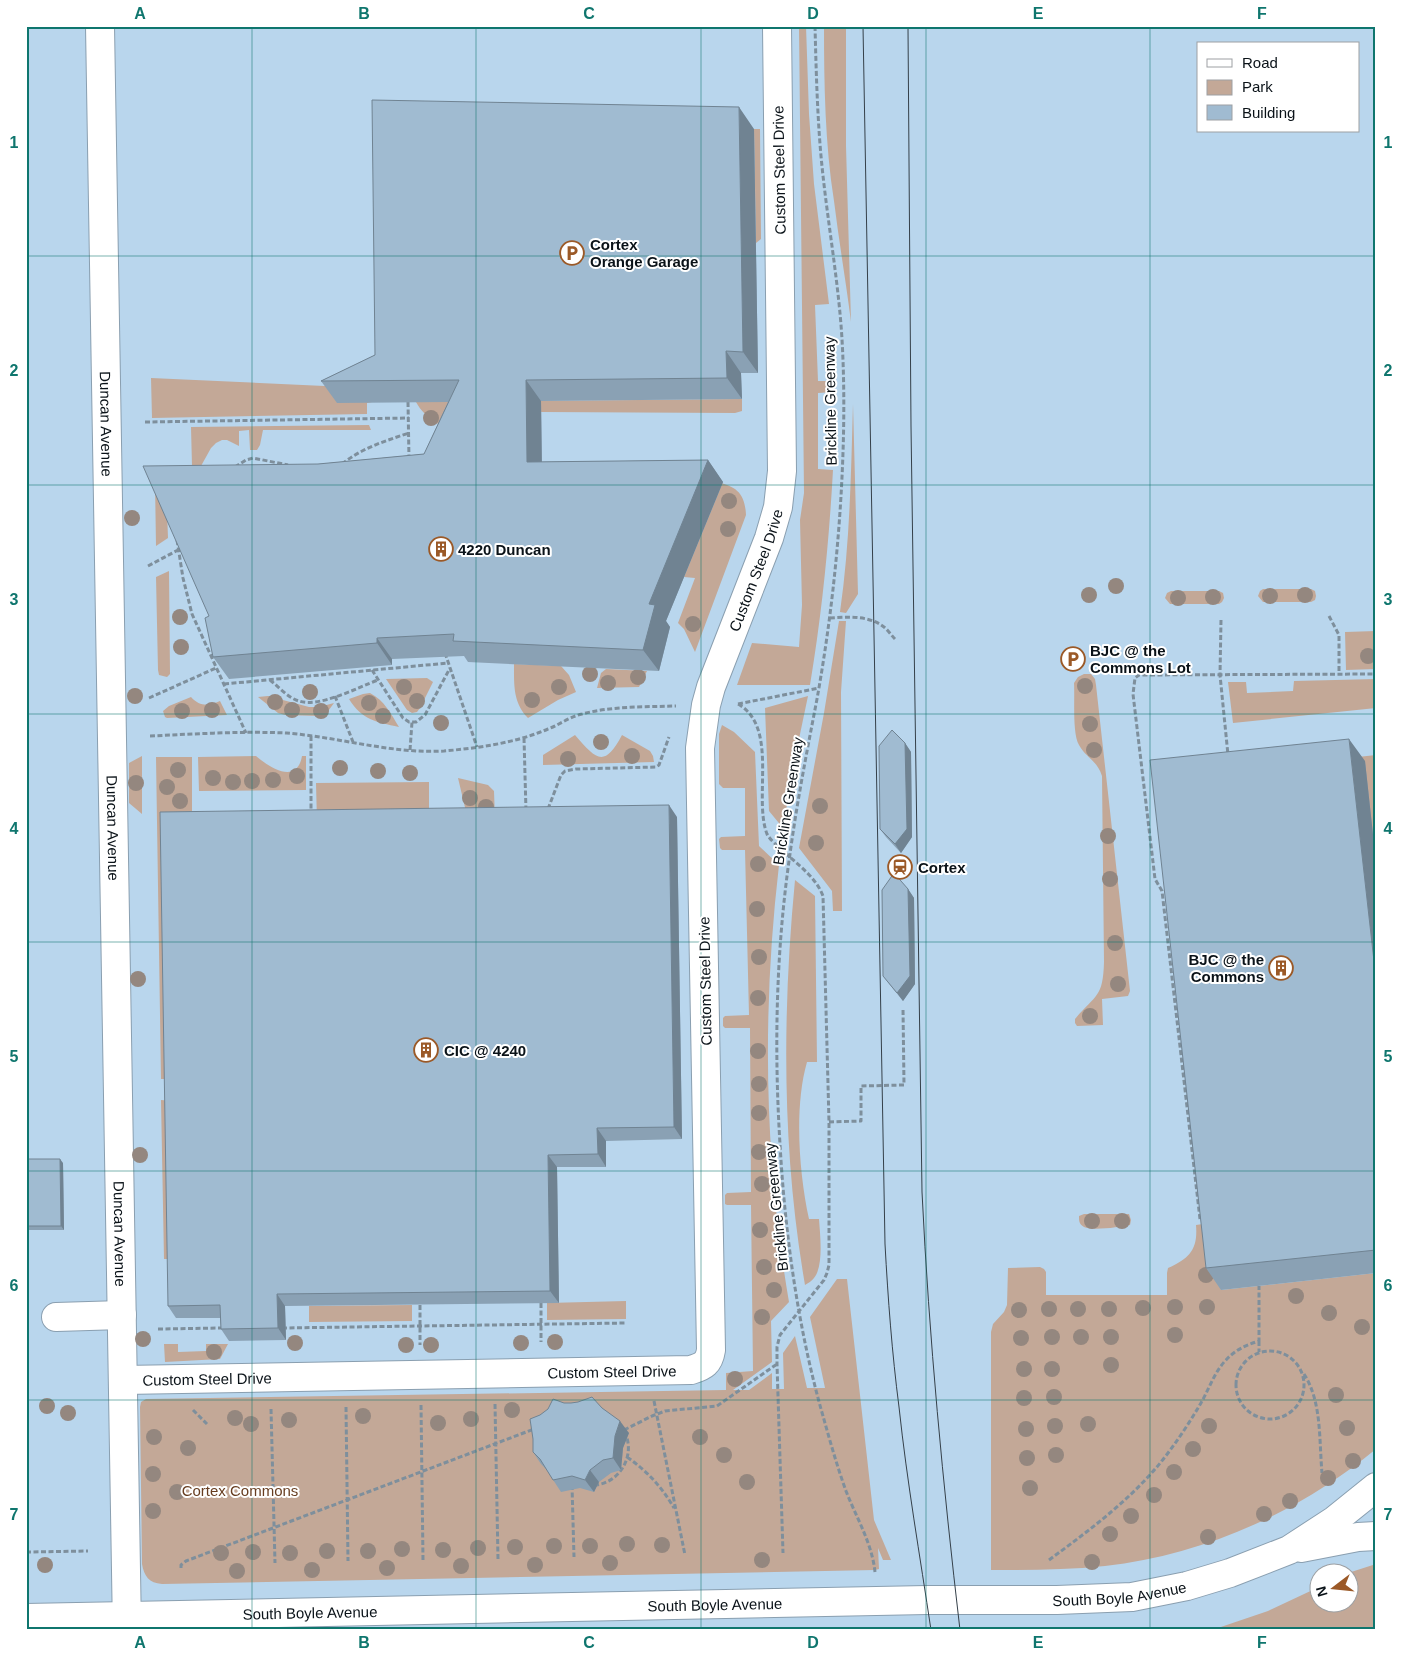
<svg xmlns="http://www.w3.org/2000/svg" width="1402" height="1656" font-family="Arial,sans-serif">
<rect width="100%" height="100%" fill="#cce2f4"/>
<path fill="#b9d6ed" fill-rule="evenodd" d="M26,26H1376V1630H26ZM1198,44H1358V131H1198ZM1320,1574H1350V1604H1320Z"/>
<path fill="#c3a897" d="M799,26H806L809,114L814,184L829,304L815,305L818,381H834V392L818,393V469L833,470C829,542 822,613 810,685H737L752,643L799,647L802,605L800,520L804,493Z
M824,26H846V146L851,322C846,282 839,242 834,201C825,144 824,84 824,26Z
M754,129H760L761,239L756,243Z
M151,378L368,388L372,402L367,403V414L152,418Z
M742,399V411L735,413L541,412L458,435C442,426 425,419 416,402Z
M853,404L858,594L846,613L840,612C850,543 851,474 853,404Z
M369,425L371,430H263L260,445L257,450H250L249,430L239,431V446L227,440H222L216,443L211,448L201,466L167,511L168,538L156,546L155,482L192,466L191,427Z
M716,482C737,486 745,494 746,515L695,652L684,629L678,623L695,578L684,577L720,489V485Z
M169,571L170,674L167,677L159,675L158,670L156,577Z
M1263,589H1311L1315,591L1316,596L1315,600L1311,602H1263L1258,596L1260,591Z
M1171,591H1219L1223,593L1224,598L1222,602L1219,604H1170L1165,598L1167,593Z
M839,621H846L841,692L842,911H833L832,891L799,848L824,713Z
M1376,631V669L1346,670L1345,632Z
M514,664L561,666L569,675L576,692L558,700L528,718C513,703 514,685 514,664Z
M606,669L647,671L639,687L597,688L601,673Z
M1084,674H1091L1095,679L1096,685L1130,991L1128,996L1102,999L1103,1025L1077,1026L1075,1023V1019C1096,994 1103,998 1104,962L1102,776C1097,760 1086,758 1079,745C1072,733 1075,698 1074,683L1078,677Z
M427,678L433,682L420,708L417,712L412,713L407,710L386,679Z
M1376,679V708L1233,723L1228,682H1246L1247,693L1293,691L1294,681Z
M370,693C385,701 391,714 399,727C376,722 362,720 349,699L363,694Z
M268,696L309,707H319L334,703L326,714L319,716L285,715L278,713L258,697Z
M808,696L795,758L783,828L769,811L765,708Z
M191,697C200,707 209,706 220,701L227,715L167,718L165,717L163,711L169,706Z
M722,725L734,732L755,752L759,846L779,865C762,1011 764,1157 789,1302L771,1321L772,1362L733,1390H749L772,1373V1389H784L783,1353L795,1336L807,1388H825L810,1317L837,1279H847L874,1520L891,1560H883L878,1548L879,1569L875,1570L162,1584C149,1583 144,1576 142,1564L140,1407L141,1402L146,1399L726,1390V1373L753,1371L751,1205H727L725,1204V1195L727,1193L751,1192L750,1028H725L723,1026V1018L725,1016L749,1015L745,850H722L720,848L719,839L721,837L745,836V788H723L719,784V734Z
M575,735C596,759 604,769 622,735L650,751L653,756L654,762L543,765V755Z
M1376,755V863L1312,762Z
M142,756V814L129,803V763Z
M256,756C270,768 297,785 302,756H306V790L199,791L198,757Z
M156,757H192V824L172,1079H161Z
M458,778L488,785L494,791L495,819L468,820Z
M429,782V820L317,822L316,783Z
M795,880L815,896L817,1062H807C794,1107 799,1173 809,1219H819C820,1234 824,1266 814,1278C812,1281 808,1283 805,1285C782,1152 782,1015 795,880Z
M161,1100L173,1101L175,1259H164Z
M1084,1214H1129L1131,1220L1130,1225C1121,1227 1092,1231 1084,1227C1079,1224 1079,1221 1079,1216Z
M1203,1224L1221,1290L1376,1273V1449C1300,1512 1203,1555 1105,1566C1067,1570 1029,1570 991,1570V1332L993,1324L1004,1312L1007,1305L1008,1268L1040,1267L1044,1269L1046,1272V1295H1167V1273L1168,1268C1190,1258 1198,1249 1196,1225Z
M626,1301V1319L547,1320V1303Z
M412,1305V1321L309,1322V1306Z
M164,1344H178V1352L206,1351V1344H228L220,1359L165,1362Z
M1376,1564V1630H1212L1268,1611L1319,1587L1320,1604H1350V1574L1348,1573Z"/>
<g fill="none" stroke-linecap="round" stroke-linejoin="round">
<g stroke="#8a9fb0" stroke-width="30">
<g id="minor">
<path id="s1" d="M100,26L127,1630"/>
<path d="M56,1317L122,1315"/>
<path id="s2" d="M123,1380L691,1370C704,1366 709,1363 711,1350L700,748L706,705L711,687L769,538L778,507L782,471L777,26"/>
<path d="M1301,1548L1358,1537L1376,1536"/>
<path id="s3" d="M26,1618L927,1600H1057L1132,1597L1187,1586L1230,1573L1289,1550L1335,1520L1376,1487"/>
</g>
</g>
<path stroke="#7e8f9c" stroke-width="3" stroke-dasharray="5 2.5" stroke-linecap="butt" d="M815,26C816,65 817,105 820,144C825,209 838,274 842,339C845,392 844,444 841,496C837,564 829,632 817,699C807,751 797,802 790,854C776,950 774,1048 780,1144C785,1234 798,1329 823,1416C830,1441 837,1466 846,1491C856,1517 872,1543 875,1572
M408,402L409,459
M145,422L409,418
M342,464C362,448 385,441 409,433
M235,467L246,460L253,458L288,465
M177,540L183,578L192,614L246,733
M148,566L178,550
M1329,616L1339,635V674
M830,618C847,617 869,615 884,627C888,630 891,635 895,639
M1221,620L1220,675L1228,755
M445,653L477,747
M372,670L403,718L409,722H416L425,715L450,668
M270,680C279,687 288,698 299,701C319,708 359,687 378,680
M224,684L448,663
M335,696L353,742
M149,698L216,668
M738,704C779,727 753,798 767,834C770,840 778,846 783,851C797,864 816,877 823,896L829,1122V1265L827,1273L824,1280L780,1335L777,1347V1364L783,1553
M738,704L819,688
M150,736C195,734 241,731 286,733C339,737 391,754 444,751C479,748 515,743 548,729C559,725 569,717 582,714C612,706 645,707 676,706
M311,736V814
M524,738L526,811
M410,750L412,722
M548,809L561,775L565,771L576,769L656,767L659,765L669,737
M829,1122L861,1121V1086L904,1085L903,1008
M1200,1219L1162,891L1155,879L1133,694L1135,678L1139,675L1376,674
M541,1303V1342
M420,1305V1345
M282,1328L626,1323
M158,1329L223,1328
M1259,1341V1352
M1236 1385a34 34 0 1 1 68 0a34 34 0 1 1-68 0Z
M1304,1374C1322,1402 1319,1440 1322,1473
M654,1401L685,1555
M495,1404L498,1559
M421,1405L423,1560
M346,1407L348,1561
M271,1409L275,1563
M193,1410L207,1424
M624,1430L652,1416L665,1411L717,1406L777,1364
M627,1457C647,1471 662,1487 674,1508
M572,1485L574,1557
M594,1485C619,1484 636,1456 625,1433
M26,1552L88,1551
M1049,1560C1087,1532 1125,1504 1156,1468C1173,1448 1188,1425 1201,1403C1209,1389 1215,1371 1226,1360C1235,1350 1246,1345 1259,1341V1286
M181,1568V1565L186,1561L534,1429"/>
<use href="#minor" stroke="#fff" stroke-width="28"/>
<path stroke="#354049" stroke-width="1" d="M863,26L885,1244C888,1299 892,1353 899,1407C907,1482 920,1556 931,1630
M908,26L911,426L922,1192C929,1338 943,1485 960,1630"/>
</g>
<g fill="#94877f">
<circle cx="431" cy="418" r="8"/>
<circle cx="729" cy="501" r="8"/>
<circle cx="132" cy="518" r="8"/>
<circle cx="728" cy="529" r="8"/>
<circle cx="1116" cy="586" r="8"/>
<circle cx="1089" cy="595" r="8"/>
<circle cx="1305" cy="595" r="8"/>
<circle cx="1270" cy="596" r="8"/>
<circle cx="1213" cy="597" r="8"/>
<circle cx="1178" cy="598" r="8"/>
<circle cx="180" cy="617" r="8"/>
<circle cx="693" cy="624" r="8"/>
<circle cx="181" cy="647" r="8"/>
<circle cx="1368" cy="656" r="8"/>
<circle cx="590" cy="674" r="8"/>
<circle cx="638" cy="677" r="8"/>
<circle cx="608" cy="683" r="8"/>
<circle cx="1085" cy="686" r="8"/>
<circle cx="404" cy="687" r="8"/>
<circle cx="559" cy="687" r="8"/>
<circle cx="310" cy="692" r="8"/>
<circle cx="135" cy="696" r="8"/>
<circle cx="532" cy="700" r="8"/>
<circle cx="417" cy="701" r="8"/>
<circle cx="275" cy="702" r="8"/>
<circle cx="369" cy="703" r="8"/>
<circle cx="212" cy="710" r="8"/>
<circle cx="292" cy="710" r="8"/>
<circle cx="182" cy="711" r="8"/>
<circle cx="321" cy="711" r="8"/>
<circle cx="383" cy="716" r="8"/>
<circle cx="441" cy="723" r="8"/>
<circle cx="1090" cy="724" r="8"/>
<circle cx="601" cy="742" r="8"/>
<circle cx="1094" cy="750" r="8"/>
<circle cx="632" cy="756" r="8"/>
<circle cx="568" cy="759" r="8"/>
<circle cx="340" cy="768" r="8"/>
<circle cx="178" cy="770" r="8"/>
<circle cx="378" cy="771" r="8"/>
<circle cx="410" cy="773" r="8"/>
<circle cx="297" cy="776" r="8"/>
<circle cx="213" cy="778" r="8"/>
<circle cx="273" cy="780" r="8"/>
<circle cx="252" cy="781" r="8"/>
<circle cx="233" cy="782" r="8"/>
<circle cx="136" cy="783" r="8"/>
<circle cx="167" cy="787" r="8"/>
<circle cx="470" cy="798" r="8"/>
<circle cx="180" cy="801" r="8"/>
<circle cx="820" cy="806" r="8"/>
<circle cx="486" cy="807" r="8"/>
<circle cx="1108" cy="836" r="8"/>
<circle cx="816" cy="843" r="8"/>
<circle cx="758" cy="864" r="8"/>
<circle cx="1110" cy="879" r="8"/>
<circle cx="757" cy="909" r="8"/>
<circle cx="1115" cy="943" r="8"/>
<circle cx="759" cy="957" r="8"/>
<circle cx="138" cy="979" r="8"/>
<circle cx="1118" cy="984" r="8"/>
<circle cx="758" cy="998" r="8"/>
<circle cx="1090" cy="1016" r="8"/>
<circle cx="758" cy="1051" r="8"/>
<circle cx="759" cy="1084" r="8"/>
<circle cx="759" cy="1113" r="8"/>
<circle cx="759" cy="1152" r="8"/>
<circle cx="140" cy="1155" r="8"/>
<circle cx="762" cy="1184" r="8"/>
<circle cx="1092" cy="1221" r="8"/>
<circle cx="1122" cy="1221" r="8"/>
<circle cx="760" cy="1230" r="8"/>
<circle cx="764" cy="1267" r="8"/>
<circle cx="1206" cy="1275" r="8"/>
<circle cx="774" cy="1290" r="8"/>
<circle cx="1296" cy="1296" r="8"/>
<circle cx="1175" cy="1307" r="8"/>
<circle cx="1207" cy="1307" r="8"/>
<circle cx="1143" cy="1308" r="8"/>
<circle cx="1049" cy="1309" r="8"/>
<circle cx="1078" cy="1309" r="8"/>
<circle cx="1109" cy="1309" r="8"/>
<circle cx="1019" cy="1310" r="8"/>
<circle cx="1329" cy="1313" r="8"/>
<circle cx="762" cy="1317" r="8"/>
<circle cx="1362" cy="1327" r="8"/>
<circle cx="1175" cy="1335" r="8"/>
<circle cx="1052" cy="1337" r="8"/>
<circle cx="1081" cy="1337" r="8"/>
<circle cx="1111" cy="1337" r="8"/>
<circle cx="1021" cy="1338" r="8"/>
<circle cx="143" cy="1339" r="8"/>
<circle cx="555" cy="1342" r="8"/>
<circle cx="295" cy="1343" r="8"/>
<circle cx="521" cy="1343" r="8"/>
<circle cx="406" cy="1345" r="8"/>
<circle cx="431" cy="1345" r="8"/>
<circle cx="214" cy="1352" r="8"/>
<circle cx="1111" cy="1365" r="8"/>
<circle cx="1024" cy="1369" r="8"/>
<circle cx="1052" cy="1369" r="8"/>
<circle cx="735" cy="1379" r="8"/>
<circle cx="1336" cy="1395" r="8"/>
<circle cx="1054" cy="1397" r="8"/>
<circle cx="1024" cy="1398" r="8"/>
<circle cx="47" cy="1406" r="8"/>
<circle cx="512" cy="1410" r="8"/>
<circle cx="68" cy="1413" r="8"/>
<circle cx="363" cy="1416" r="8"/>
<circle cx="235" cy="1418" r="8"/>
<circle cx="471" cy="1419" r="8"/>
<circle cx="289" cy="1420" r="8"/>
<circle cx="438" cy="1423" r="8"/>
<circle cx="251" cy="1424" r="8"/>
<circle cx="1088" cy="1424" r="8"/>
<circle cx="1055" cy="1426" r="8"/>
<circle cx="1209" cy="1426" r="8"/>
<circle cx="1347" cy="1428" r="8"/>
<circle cx="1026" cy="1429" r="8"/>
<circle cx="154" cy="1437" r="8"/>
<circle cx="700" cy="1437" r="8"/>
<circle cx="188" cy="1448" r="8"/>
<circle cx="1193" cy="1449" r="8"/>
<circle cx="724" cy="1455" r="8"/>
<circle cx="1056" cy="1455" r="8"/>
<circle cx="1027" cy="1458" r="8"/>
<circle cx="1353" cy="1461" r="8"/>
<circle cx="1174" cy="1472" r="8"/>
<circle cx="153" cy="1474" r="8"/>
<circle cx="1328" cy="1478" r="8"/>
<circle cx="747" cy="1482" r="8"/>
<circle cx="1030" cy="1488" r="8"/>
<circle cx="177" cy="1492" r="8"/>
<circle cx="1154" cy="1495" r="8"/>
<circle cx="1290" cy="1501" r="8"/>
<circle cx="153" cy="1511" r="8"/>
<circle cx="1264" cy="1514" r="8"/>
<circle cx="1131" cy="1516" r="8"/>
<circle cx="1110" cy="1534" r="8"/>
<circle cx="1208" cy="1537" r="8"/>
<circle cx="627" cy="1544" r="8"/>
<circle cx="662" cy="1545" r="8"/>
<circle cx="554" cy="1546" r="8"/>
<circle cx="590" cy="1546" r="8"/>
<circle cx="515" cy="1547" r="8"/>
<circle cx="478" cy="1548" r="8"/>
<circle cx="402" cy="1549" r="8"/>
<circle cx="443" cy="1550" r="8"/>
<circle cx="327" cy="1551" r="8"/>
<circle cx="368" cy="1551" r="8"/>
<circle cx="253" cy="1552" r="8"/>
<circle cx="221" cy="1553" r="8"/>
<circle cx="290" cy="1553" r="8"/>
<circle cx="762" cy="1560" r="8"/>
<circle cx="1092" cy="1562" r="8"/>
<circle cx="610" cy="1563" r="8"/>
<circle cx="45" cy="1565" r="8"/>
<circle cx="535" cy="1565" r="8"/>
<circle cx="461" cy="1566" r="8"/>
<circle cx="387" cy="1568" r="8"/>
<circle cx="312" cy="1570" r="8"/>
<circle cx="237" cy="1571" r="8"/>
</g>
<path fill="#8aa1b4" d="M754,129L758,373H741L742,399L541,401L542,462L708,460L723,482L666,621L670,627L659,671L468,662L464,656L392,659V665L229,679L213,657L209,616L318,464L424,454L448,402L337,403L321,381L375,355Z
M905,743L911,752L912,837L901,853L886,837L880,829Z
M1365,761L1376,862V1273L1221,1290L1206,1268Z
M677,817L682,1139L606,1141V1167H557L559,1303L285,1306L286,1340L229,1341L221,1329L220,1318H176L168,1306Z
M908,889L914,898L915,984L903,1001L883,976Z
M26,1159L63,1163L64,1230H26Z
M564,1403L629,1433L623,1448L621,1470L611,1473L599,1482L594,1492L580,1488L561,1492L546,1469L541,1464L533,1452L540,1415Z"/>
<path fill="#708392" d="M739,107L754,129L758,373L743,352Z
M726,351L741,373L742,399L727,378Z
M526,380L541,401L542,483L527,462Z
M708,460L723,482L666,621L670,627L659,671L643,650L649,604Z
M377,638L392,659V665L377,643Z
M1349,739L1365,761L1376,862V979Z
M905,743L911,752L912,837L901,853L895,844Z
M669,805L677,817L682,1139L674,1127Z
M908,889L914,898L915,984L903,1001L897,993Z
M597,1128L606,1141V1167L598,1154Z
M548,1155L557,1167L559,1303L550,1291Z
M60,1159L63,1163L64,1230L61,1226Z
M277,1294L285,1306L286,1340L278,1328Z
M620,1421L629,1433L623,1448L621,1470L613,1458L615,1436Z
M590,1470L599,1482L594,1492L585,1480Z"/>
<path fill="#a0bbd1" stroke="#708392" d="M372,100L739,107L743,352L726,351L727,378L526,380L527,462L708,460L649,604L655,605L643,650L453,641L454,634L377,638V643L213,657L205,618L209,616L143,466L318,464L424,454L459,380L321,381L375,355Z
M892,730L905,743L907,829L895,844L880,829L879,746Z
M1349,739L1376,979V1250L1206,1268L1150,760Z
M669,805L674,1127L597,1128L598,1154L548,1155L550,1291L277,1294L278,1328L221,1329L220,1305L168,1306L160,812Z
M894,873L908,889L910,976L897,993L883,976L882,890Z
M26,1159H60L61,1226H26Z
M592,1397L602,1408L620,1421L615,1436L613,1458L603,1460L590,1470L585,1480L572,1476L553,1480L540,1459L533,1452V1439L530,1419L540,1415L548,1409L553,1399L564,1403H571L578,1402Z"/>
<path fill="none" stroke="#0f766e" stroke-width="1" stroke-opacity="0.55" d="M252,26V1630M476,26V1630M701,26V1630M926,26V1630M1150,26V1630M26,256H1376M26,485H1376M26,714H1376M26,942H1376M26,1171H1376M26,1400H1376"/>
<defs>
<g id="parking-ring" transform="scale(1.25)"><circle r="9.5" fill="#fff" stroke="#9b5927" stroke-width="1.5"/><path d="M-3.5-5.5H1a3.5 3.5 0 0 1 0 7H-1V5.5H-3.5ZM-1-3.4V-.6H.8a1.4 1.4 0 0 0 0-2.8Z" fill="#9b5927"/></g>
<g id="building-ring" transform="scale(1.25)"><circle r="9.5" fill="#fff" stroke="#9b5927" stroke-width="1.5"/><path d="M-4-6H4V6H1V3H-1V6H-4ZM-2.5-4.3h1.7v1.8h-1.7ZM.8-4.3h1.7v1.8H.8ZM-2.5-1h1.7V.8h-1.7ZM.8-1h1.7V.8H.8Z" fill="#9b5927"/></g>
<g id="station-ring" transform="scale(1.25)"><circle r="9.5" fill="#fff" stroke="#9b5927" stroke-width="1.5"/><path d="M-3-6H3Q5-6 5-4V2Q5 4 3 4L4.5 6H3L1.5 4h-3L-3 6H-4.5L-3 4Q-5 4-5 2V-4Q-5-6-3-6ZM-3.5-4v3h7v-3ZM-3.5 1v1.5H-2V1ZM2 1v1.5H3.5V1Z" fill="#9b5927"/></g>
</defs>
<g fill-rule="evenodd">
<use href="#parking-ring" x="572" y="253"/>
<use href="#building-ring" x="441" y="549"/>
<use href="#parking-ring" x="1073" y="659"/>
<use href="#station-ring" x="900" y="867"/>
<use href="#building-ring" x="1281" y="968"/>
<use href="#building-ring" x="426" y="1050"/>
</g>
<g text-anchor="middle" dominant-baseline="central" stroke-width="4" stroke-linejoin="round" paint-order="stroke">
<g font-size="15" fill="#0a1218" stroke="#fff">
<text transform="translate(779 170) rotate(-91)">Custom Steel Drive</text>
<text transform="translate(830 401) rotate(-91)">Brickline Greenway</text>
<text stroke="none"><textPath href="#s1" startOffset="398">Duncan Avenue</textPath></text>
<text stroke="none"><textPath href="#s2" startOffset="1388">Custom Steel Drive</textPath></text>
<text transform="translate(788 801) rotate(-81)">Brickline Greenway</text>
<text stroke="none"><textPath href="#s1" startOffset="802">Duncan Avenue</textPath></text>
<text transform="translate(705 981) rotate(-91)">Custom Steel Drive</text>
<text transform="translate(776 1207) rotate(-96)">Brickline Greenway</text>
<text stroke="none"><textPath href="#s1" startOffset="1208">Duncan Avenue</textPath></text>
<text stroke="none"><textPath href="#s2" startOffset="489">Custom Steel Drive</textPath></text>
<text stroke="none"><textPath href="#s2" startOffset="84">Custom Steel Drive</textPath></text>
<text stroke="none"><textPath href="#s3" startOffset="1094">South Boyle Avenue</textPath></text>
<text stroke="none"><textPath href="#s3" startOffset="689">South Boyle Avenue</textPath></text>
<text stroke="none"><textPath href="#s3" startOffset="284">South Boyle Avenue</textPath></text>
</g>
<g font-size="15" font-weight="bold" fill="#0a1218" stroke="#fff" text-anchor="start">
<text x="590" y="244">Cortex<tspan x="590" dy="17">Orange Garage</tspan></text>
<text x="458" y="549">4220 Duncan</text>
<text x="1090" y="650">BJC @ the<tspan x="1090" dy="17">Commons Lot</tspan></text>
<text x="918" y="867">Cortex</text>
<text x="1264" y="959" text-anchor="end">BJC @ the<tspan x="1264" dy="17">Commons</tspan></text>
<text x="444" y="1050">CIC @ 4240</text>
</g>
<g font-size="15" fill="#673d20" stroke="#fff">
<text x="240" y="1490">Cortex Commons</text>
</g>
</g>
<rect width="1402" height="1656" fill="none" stroke="#ffffff" stroke-width="55"/>
<rect x="1197" y="42" width="162" height="90" fill="#ffffff" stroke="#9da0a3"/>
<rect x="1207" y="59" width="25" height="8" fill="#ffffff" stroke="#9da0a3"/>
<text x="1242" y="68" font-size="15" fill="#0a1218">Road</text>
<rect x="1207" y="80" width="25" height="15" fill="#c3a897" stroke="#9da0a3"/>
<text x="1242" y="92" font-size="15" fill="#0a1218">Park</text>
<rect x="1207" y="105" width="25" height="15" fill="#a0bbd1" stroke="#9da0a3"/>
<text x="1242" y="118" font-size="15" fill="#0a1218">Building</text>
<g transform="translate(1334 1588) rotate(254)"><circle r="24" fill="#ffffff" stroke="#9da0a3"/>
<path d="M0-4L9 19L0 12L-9 19Z" fill="#9b5927"/>
<text y="-8" font-size="14" font-weight="bold" text-anchor="middle" fill="#0a1218">N</text>
</g>
<rect x="28" y="28" width="1346" height="1600" fill="none" stroke="#0f766e" stroke-width="2"/>
<g font-size="16" text-anchor="middle" font-weight="bold" fill="#0f766e">
<text x="140" y="19">A</text>
<text x="364" y="19">B</text>
<text x="589" y="19">C</text>
<text x="813" y="19">D</text>
<text x="1038" y="19">E</text>
<text x="1262" y="19">F</text>
<text x="14" y="148">1</text>
<text x="1388" y="148">1</text>
<text x="14" y="376">2</text>
<text x="1388" y="376">2</text>
<text x="14" y="605">3</text>
<text x="1388" y="605">3</text>
<text x="14" y="834">4</text>
<text x="1388" y="834">4</text>
<text x="14" y="1062">5</text>
<text x="1388" y="1062">5</text>
<text x="14" y="1291">6</text>
<text x="1388" y="1291">6</text>
<text x="14" y="1520">7</text>
<text x="1388" y="1520">7</text>
<text x="140" y="1648">A</text>
<text x="364" y="1648">B</text>
<text x="589" y="1648">C</text>
<text x="813" y="1648">D</text>
<text x="1038" y="1648">E</text>
<text x="1262" y="1648">F</text>
</g>
</svg>
